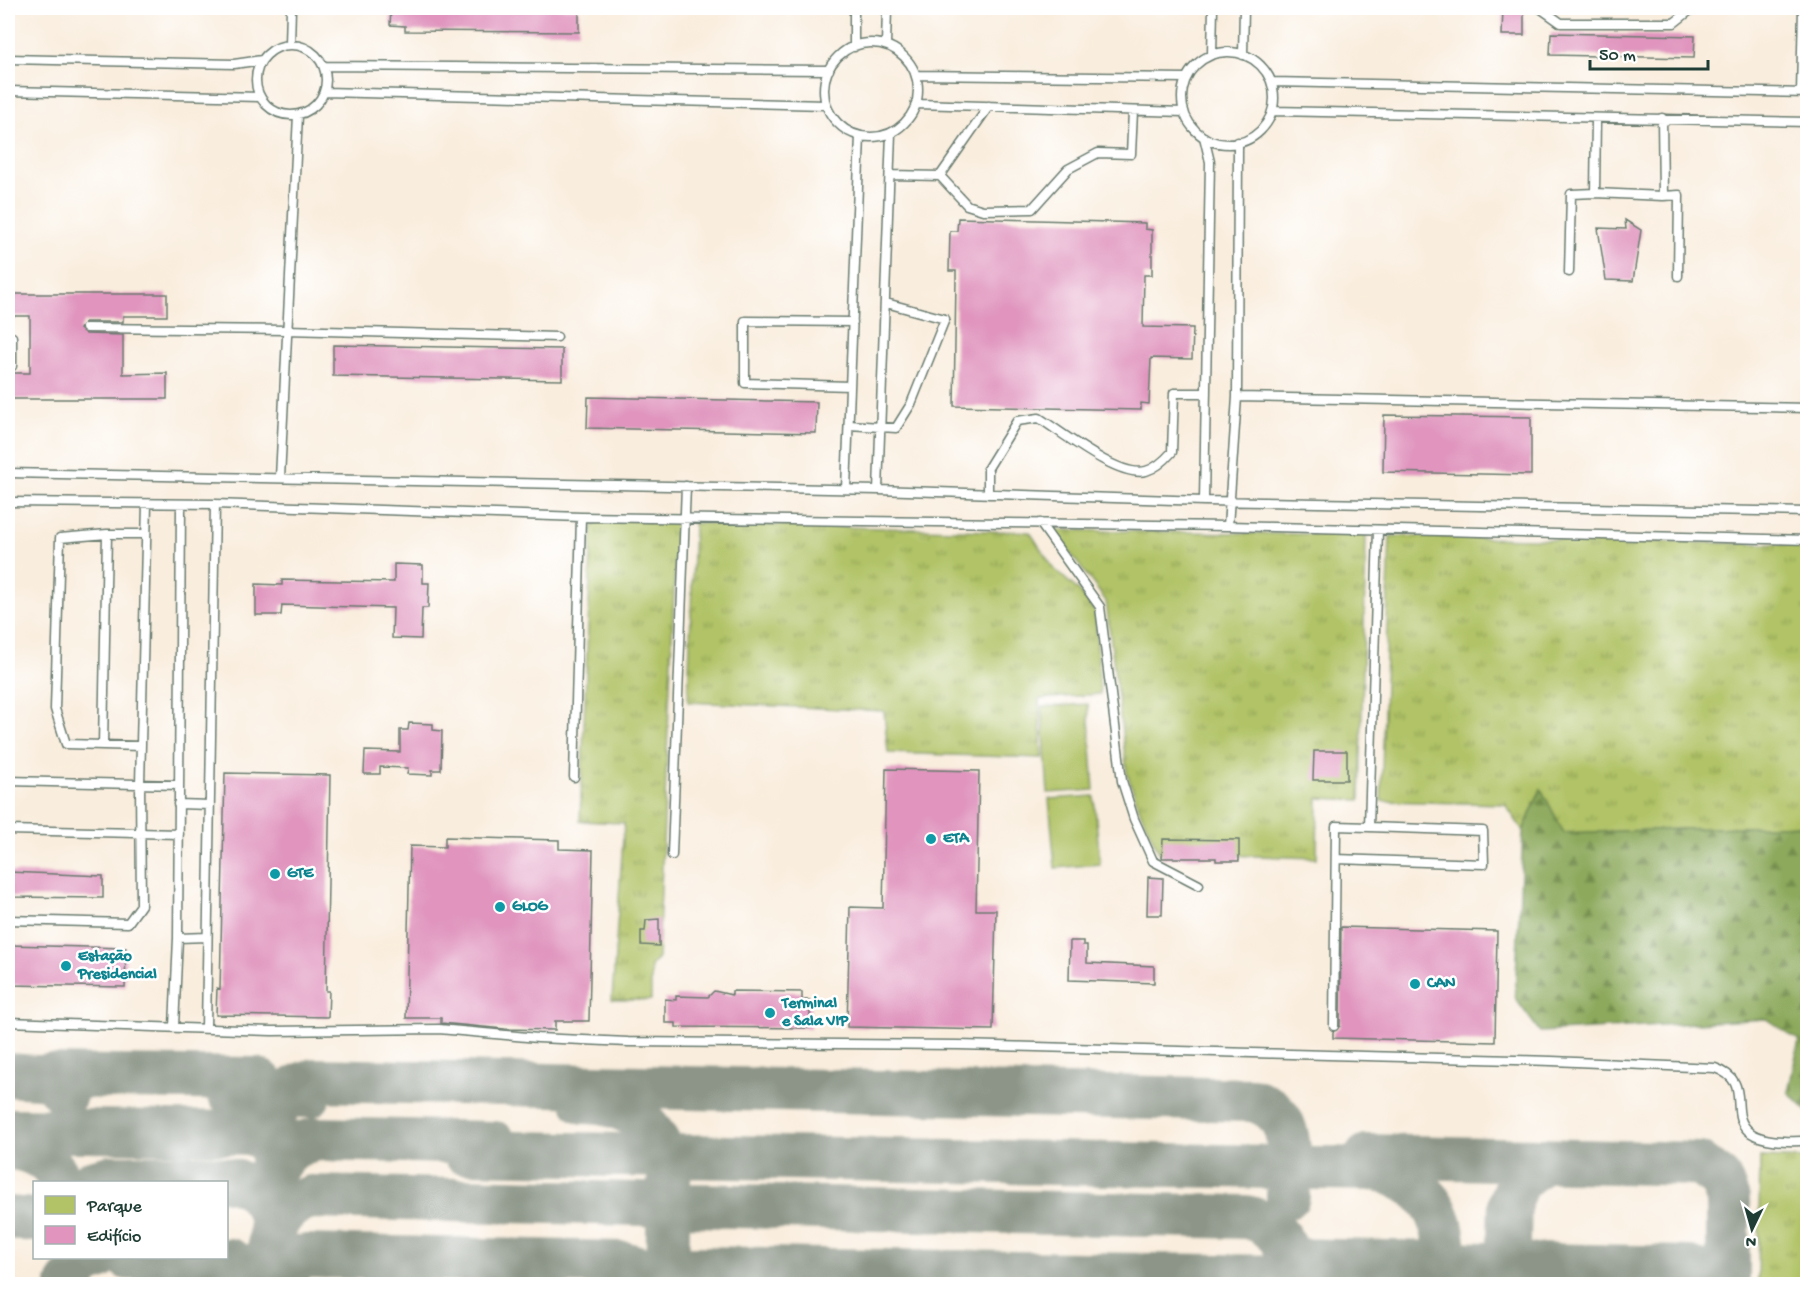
<svg xmlns="http://www.w3.org/2000/svg" width="1815" height="1292" font-family="'Gochi Hand',sans-serif">
<defs>
<pattern id="grass-tufts" width="24" height="20" patternUnits="userSpaceOnUse" patternTransform="scale(1.5)"><rect width="24" height="20" fill="#b1c366"/><path d="M3 7l-1-3M5 7V3M7 7l1-3M15 17l-1-3M17 17v-4M19 17l1-3" fill="none" stroke="#8fa055"/></pattern>
<pattern id="forest-firs" width="22" height="20" patternUnits="userSpaceOnUse" patternTransform="scale(1.5)"><rect width="22" height="20" fill="#8ca95b"/><path d="M5 1l3.5 6h-7zM16 11l3.5 6h-7z" fill="#728b4c"/></pattern>
</defs>
<rect width="100%" height="100%" fill="#fff"/>
<filter id="ink" filterUnits="userSpaceOnUse"><feTurbulence type="fractalNoise" baseFrequency=".0167" numOctaves="2"/><feDisplacementMap in="SourceGraphic" scale="12" xChannelSelector="R" yChannelSelector="G"/><feConvolveMatrix kernelMatrix="1 2 1 2 8 2 1 2 1" color-interpolation-filters="sRGB"/></filter>
<filter id="wash" filterUnits="userSpaceOnUse"><feTurbulence type="fractalNoise" baseFrequency=".008" numOctaves="4" result="noise"/><feDisplacementMap in="SourceGraphic" scale="24" xChannelSelector="R" yChannelSelector="G"/><feGaussianBlur stdDeviation="1.35" result="paint"/><feColorMatrix in="noise" values="0 0 0 0 0 0 0 0 0 0 0 0 0 0 0 0 0 1.4 0 .05"/><feComposite in="paint" operator="in"/></filter>
<g filter="url(#wash)">
<rect width="100%" height="100%" fill="#f9eddd"/>
<path fill="url(#grass-tufts)" stroke="#68804d" stroke-width="1.5" d="M606,518L677,523L658,958L651,966V1000H612L624,823L580,821L592,528L598,520Z
M694,523L1030,532L1053,568L1078,590L1095,611L1100,694L1039,699L1042,758L888,753L884,711L688,702Z
M1053,530L1366,535L1360,800L1318,798L1317,858L1159,853L1141,813L1127,773L1106,601Z
M1390,536L1807,545V825L1564,833L1541,789L1523,831L1505,804L1381,801Z
M1760,1157L1807,1159V1284H1758Z"/>
<path fill="url(#forest-firs)" stroke="#567348" stroke-width="1.5" d="M1541,789L1564,833L1807,825V1111L1788,1092L1799,1041L1766,1019L1540,1032L1515,998L1523,831Z"/>
<path fill="#b1c366" stroke="#68804d" stroke-width="1.5" d="M1088,704L1094,790L1048,793L1042,707Z
M1094,796L1100,864L1055,868L1049,799Z"/>
<g fill="none" stroke-linecap="round" stroke-linejoin="round">
<path stroke="#8c9588" stroke-width="44" d="M8,1075L51,1078L65,1095
M46,1076L255,1079L262,1082
M230,1095L309,1096
M583,1102C629,1102 656,1125 669,1168
M8,1130L249,1133L263,1138L272,1150
M8,1148C32,1149 51,1159 61,1182
M464,1152L1378,1169C1442,1189 1447,1224 1445,1284
M1367,1156L1699,1164L1720,1179L1728,1199V1284
M272,1177C281,1155 293,1143 318,1139L495,1143
M91,1182L110,1177C142,1178 220,1172 246,1185C259,1192 266,1205 271,1218
M8,1218L34,1220
M270,1238C279,1216 288,1204 311,1197L1245,1217C1266,1220 1279,1233 1288,1252
M128,1258L230,1260L248,1270L261,1284
M1287,1260L1690,1268L1702,1272L1717,1284
M68,1284L83,1264L99,1258
M269,1284L273,1120C281,1098 292,1085 315,1080L1252,1100C1298,1112 1289,1160 1288,1197
M273,1284L288,1265L305,1256L623,1263L644,1269L658,1284
M667,1284L669,1176
M675,1284L681,1276L693,1268L1288,1277
M1508,1284L1510,1201L1518,1181L1545,1160"/>
</g>
<g id="blocks">
<path fill="#e094be" d="M391,8H579V32L405,31V26L390,25Z
M1503,8H1524V35H1502Z
M1551,33L1695,36L1694,58L1550,55Z
M958,218L1145,223V229L1152,230V275H1144L1143,327L1193,328L1192,359L1151,358L1149,404L1141,403V410L954,406L956,278V271H949L950,231H957Z
M1625,220L1641,230L1633,281L1606,280L1598,228L1626,229Z
M8,294H167V316H123V322H85L80,329L86,334L123,335V374L167,373V399H8V373H30V316H8Z
M333,345L562,349V380L333,376Z
M588,397L817,402L816,433L587,428Z
M1384,415L1531,417V475L1383,472Z
M394,564L423,565V583H429L428,608H422L421,639L392,638L393,608L282,605L281,615H256V584L282,585V580L394,582Z
M409,723L433,724V730L442,731L441,770H432V775L407,774L408,768L380,767V774H364L365,751L400,752V730H408Z
M1314,751H1347V780H1313Z
M886,769L979,771L976,910H996L993,1030L847,1027L850,907L883,908Z
M225,773L330,775L326,991H329L328,1017L216,1015L217,988L220,989Z
M445,837L559,840V849L593,850L589,1021H555V1030L505,1029L441,1023V1018H406L410,846L445,847Z
M1163,839L1239,840V861H1216V858H1162Z
M8,872L103,876V898L8,897Z
M1148,877L1163,878L1162,915H1147Z
M659,919V946L641,945V931H645L646,920Z
M1341,927L1497,931L1495,1042L1333,1038V1032L1340,1026Z
M1070,941H1083V945H1087V963L1154,966V983L1069,980Z
M8,945L126,948L125,987L8,985Z
M714,991L732,995V991L802,992V1000H810V1028L676,1027V1023H665V999L676,1000V996L708,997Z"/>
</g>
</g>
<g filter="url(#ink)">
<use href="#blocks" fill-opacity="0" stroke="#6b7b6f" stroke-width="1.5"/>
<g fill="none" stroke-linecap="round" stroke-linejoin="round">
<g stroke="#6b7b6f" stroke-width="11">
<path id="service" d="M1540,8L1561,23H1674L1693,8
M824 90a47 47 0 1 1 94 0a47 47 0 1 1-94 0Z
M256 80a35 35 0 1 1 70 0a35 35 0 1 1-70 0Z
M290,45L291,8
M886,45L887,8
M854,47V8
M1182 98a46 46 0 1 1 92 0a46 46 0 1 1-92 0Z
M1212,54L1213,8
M1243,55L1244,8
M8,59L234,64L262,60
M324,66L829,70
M916,75L1186,78
M1272,82L1808,93
M8,91L260,97
M325,92L826,105
M1801,93L1803,8
M917,104L1184,112
M1273,111L1808,122
M1596,118L1595,193L1663,196L1662,118
M891,175L940,176L967,205L983,210L1032,209L1068,169L1098,153L1131,154L1133,111
M940,176L989,106
M1663,196L1679,195L1678,276
M1569,272L1571,194L1595,193
M86,328L286,330L557,337
M8,337H12V366H8
M850,386L745,383V321L853,322
M1237,397L1808,408
M849,425L896,428L911,404L945,319L886,303
M8,473L878,490L1204,501L1808,512
M280,478L298,115
M846,489L860,136
M878,490L891,133
M988,494V468L1017,421L1039,418C1063,433 1118,478 1146,471C1157,468 1165,460 1172,452L1174,393H1206
M1204,501L1210,162L1204,137
M8,502L215,504L581,517L1228,526L1808,540
M1040,523L1100,607L1122,781L1134,819L1153,861L1199,885
M1228,526L1237,397L1238,142
M107,534L60,538L55,709L66,744L141,746
M103,745L107,534H146
M574,777L581,517
M8,781L179,785
M178,804L210,805
M8,830L179,834
M672,855L686,486
M1336,859L1484,864L1483,831L1369,827L1378,530
M8,920L128,923L141,905L140,784L147,504
M178,938L207,937
M8,1022L272,1031L439,1029L538,1038L628,1042L959,1045L1552,1061L1715,1068C1755,1082 1725,1114 1751,1133C1766,1143 1791,1141 1808,1141
M1334,1026L1336,826L1369,827
M174,1027L178,938L181,505
M206,1028L215,504"/>
</g>
<use href="#service" stroke="#fff" stroke-width="8"/>
</g>
</g>
<g fill="#0f9aa8" stroke="#fff" stroke-width="2">
<circle cx="931" cy="839" r="6"/>
<circle cx="275" cy="874" r="6"/>
<circle cx="500" cy="907" r="6"/>
<circle cx="66" cy="966" r="6"/>
<circle cx="1415" cy="984" r="6"/>
<circle cx="770" cy="1013" r="6"/>
</g>
<g text-anchor="middle" dominant-baseline="central" stroke-width="5" stroke-linejoin="round" paint-order="stroke">
<g font-size="16" font-weight="bold" fill="#0d838f" stroke="#fff" text-anchor="start">
<text x="943" y="839">ETA</text>
<text x="287" y="874">GTE</text>
<text x="512" y="907">GLOG</text>
<text x="78" y="957">Estação<tspan x="78" dy="18">Presidencial</tspan></text>
<text x="1427" y="984">CAN</text>
<text x="782" y="1004">Terminal<tspan x="782" dy="18">e Sala VIP</tspan></text>
</g>
</g>
<rect width="1815" height="1292" fill="none" stroke="#fff" stroke-width="30"/>
<rect x="33" y="1181" width="195" height="78" fill="#ffffff" stroke="#a5b1ae" stroke-width="1.5"/>
<rect x="45" y="1196" width="30" height="18" fill="#b1c366" stroke="#a5b1ae" stroke-width="1.5"/>
<text x="87" y="1211" font-size="18" fill="#1f3d34">Parque</text>
<rect x="45" y="1226" width="30" height="18" fill="#e094be" stroke="#a5b1ae" stroke-width="1.5"/>
<text x="87" y="1241" font-size="18" fill="#1f3d34">Edifício</text>
<g transform="translate(1752 1229) rotate(185)" stroke="#ffffff" stroke-width="4.5" paint-order="stroke">
<path d="M0-4.5L10 22L0 15L-10 22Z" fill="#1f3d34"/>
<text y="-9" font-size="16" font-weight="bold" text-anchor="middle" fill="#1f3d34">N</text>
</g>
<path d="M1590 60v9h118v-9" fill="none" stroke="#1f3d34" stroke-width="3"/>
<text x="1599" y="60" font-size="18" fill="#1f3d34" stroke="#ffffff" stroke-width="4.5" paint-order="stroke">50 m</text>
</svg>
